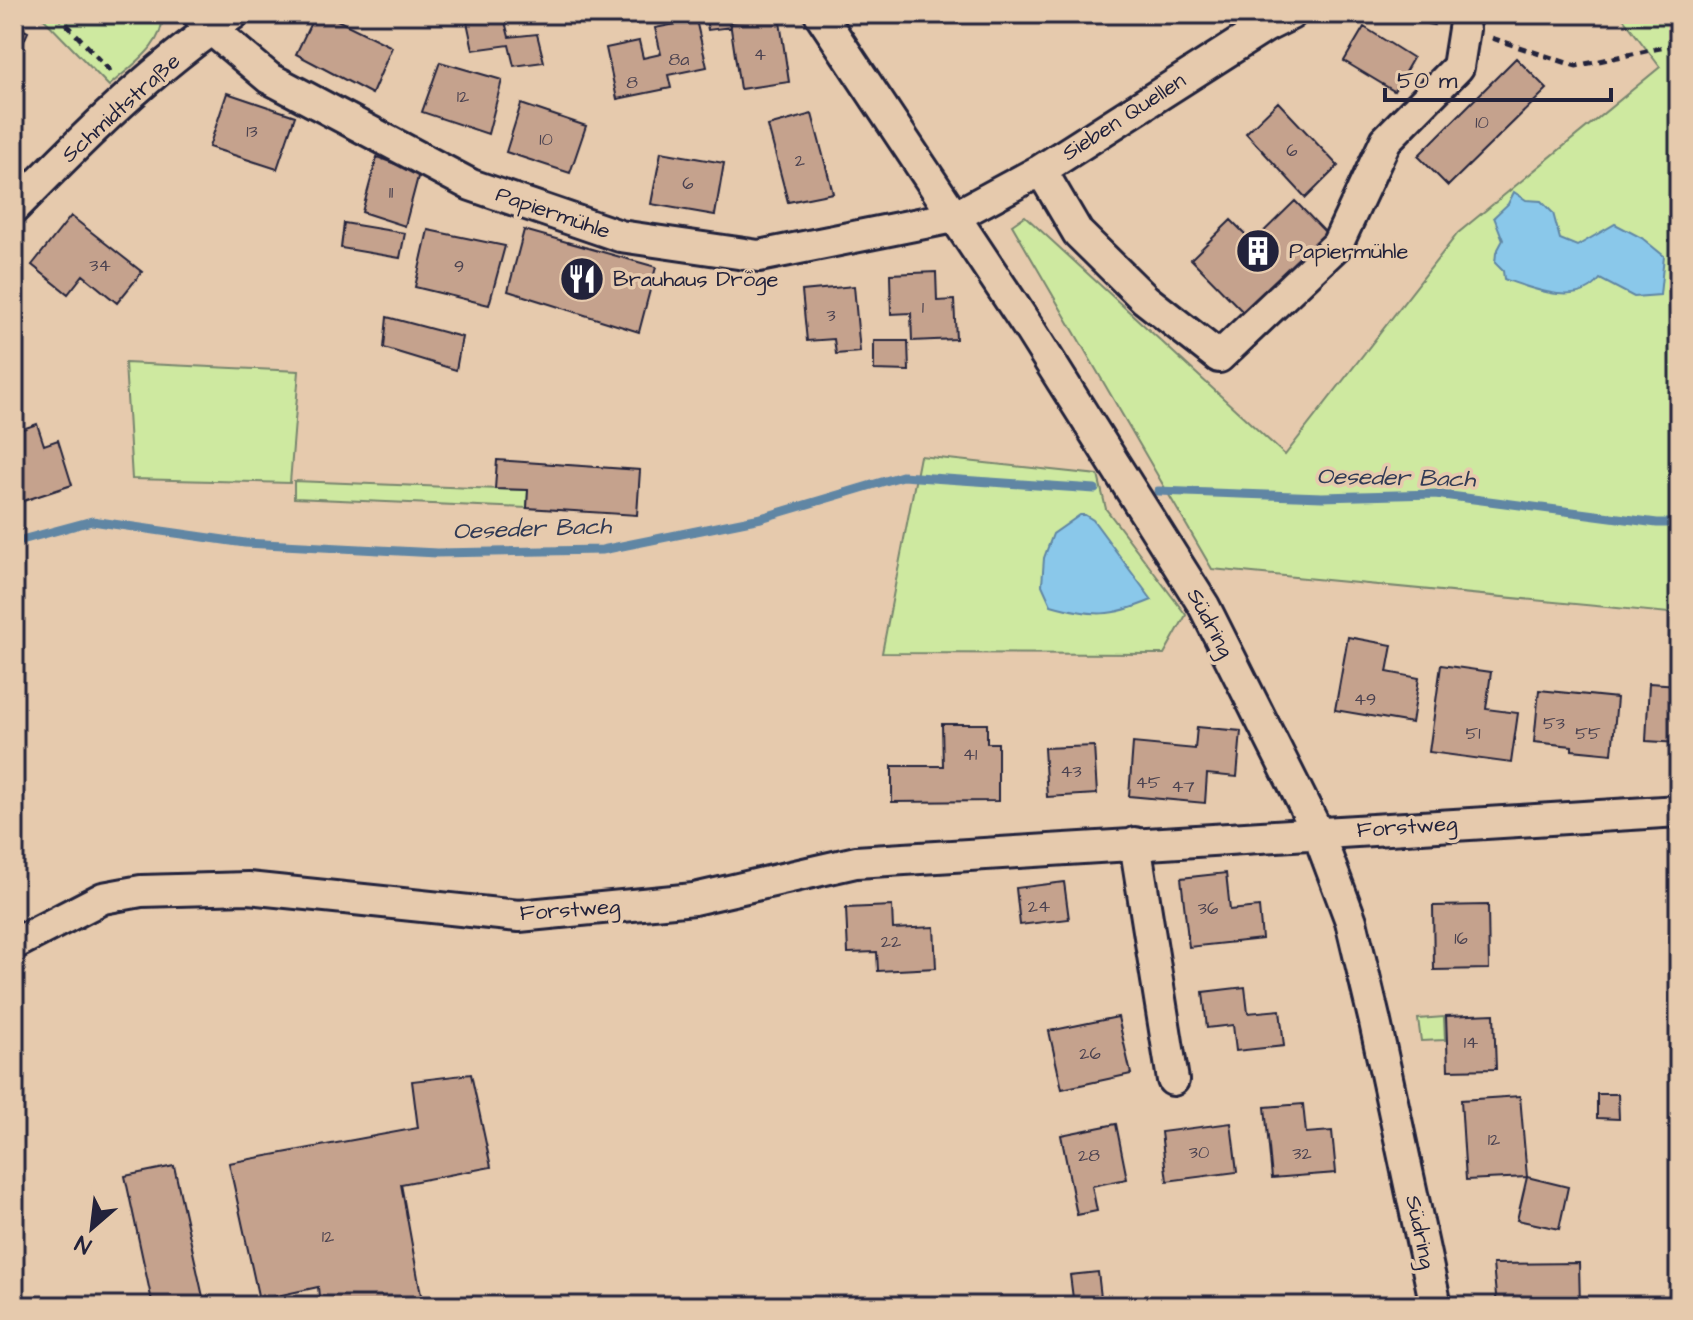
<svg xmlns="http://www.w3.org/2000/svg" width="1693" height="1320" font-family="'Architects Daughter',sans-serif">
<rect width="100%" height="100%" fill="#e6caad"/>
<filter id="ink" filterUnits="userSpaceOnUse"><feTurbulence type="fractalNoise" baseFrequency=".0125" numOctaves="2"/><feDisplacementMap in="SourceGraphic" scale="16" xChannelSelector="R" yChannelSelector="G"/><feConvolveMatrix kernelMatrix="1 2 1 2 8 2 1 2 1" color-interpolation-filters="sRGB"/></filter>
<g filter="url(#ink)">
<path fill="#cee9a0" stroke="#78866e" stroke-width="2" d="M39,14H162C166,45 129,67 109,86Z
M1620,14H1679V614L1212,569L1012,225L1025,216L1285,455L1458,233L1660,67Z
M125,363L299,371L290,483L132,479Z
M920,456L1098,475L1106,509L1186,615L1164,654L882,653Z
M294,481L528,490L527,508L294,498Z
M1444,1017L1445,1040L1421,1041L1418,1019Z"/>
<path fill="#8ac8ea" stroke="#6086a4" stroke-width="2" d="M1514,192L1526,200L1541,201L1553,213L1560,239L1577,246L1615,224L1642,238L1664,256L1660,295L1634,297L1600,279C1579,308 1532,289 1504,279L1503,271L1495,263L1496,253L1503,240L1494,217L1508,204Z
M1080,515H1085L1093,520L1152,600C1111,617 1094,617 1051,605L1042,585L1044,558L1053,534Z"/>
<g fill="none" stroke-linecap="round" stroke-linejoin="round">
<path stroke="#6086a4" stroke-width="9" d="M1158,491L1322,497L1435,494L1657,523H1679
M14,542L92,521L245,543L437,553L602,550L761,518L902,476L1095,489"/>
</g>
<path fill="#c5a28d" stroke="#22223b" stroke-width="2" d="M315,14H325L392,47L372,94L296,54Z
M503,14L509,37L537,34L544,62L514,66L509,45L473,50L466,17Z
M705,14H745L746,20L730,22L731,27L708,30Z
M779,15L789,82L740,89L730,22Z
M696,20L707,67L668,75L671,88L617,99L606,48L639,41L643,58L661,54L655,28Z
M14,25L28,32L14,63Z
M1364,27L1413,58L1394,91L1344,61Z
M1516,58L1547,89L1448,186L1418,156Z
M440,62L502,80L488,134L422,112Z
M227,93L295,116L277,169L209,147Z
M1278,102L1338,166L1306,198L1246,133Z
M521,104L586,126L570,173L506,152Z
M812,114L833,193L788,202L768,126Z
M661,152L724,163L715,215L651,204Z
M377,157L419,173L405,226L362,212Z
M1295,201L1330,237L1248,317L1191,259L1231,220L1253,242Z
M71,216L142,272L117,303L83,275L68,294L32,265Z
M344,223L405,233L400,258L341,248Z
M428,230L505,246L489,305L415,287Z
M524,230L656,267L639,332L508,291Z
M936,272L937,301L954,300L956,339L912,341L911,313L891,314L890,274Z
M854,286L860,352L836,354L834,339L807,341L802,291Z
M387,317L462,337L456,370L384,348Z
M874,341H908L909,371L874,370Z
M37,424L44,445L58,440L72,485L14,504V432Z
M497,460L640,470L637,515L527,508L528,490L495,489Z
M1348,637L1392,645L1387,672L1419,678L1412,723L1335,710Z
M1441,665L1491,672L1486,709L1518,713L1511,763L1429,752Z
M1649,683L1679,685V743L1646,741Z
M1539,690L1617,698L1612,754L1572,750V746L1534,742Z
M942,724H987V743H998V801L892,802V766H943Z
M1197,727L1241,731L1237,777L1207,774L1205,803L1129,796L1133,743L1195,749Z
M1094,746L1097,794L1047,797L1044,748Z
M1226,873L1230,910L1259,907L1262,939L1189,947L1181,878Z
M1064,882L1069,919L1020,925L1016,888Z
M1488,905L1489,969L1434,970L1433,906Z
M892,906L893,929L934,927L936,968L878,971L877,952L848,953L846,908Z
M1245,987L1248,1013L1280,1010L1284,1046L1236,1051L1233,1025L1207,1028L1203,992Z
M1494,1014L1496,1069L1448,1070L1446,1016Z
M1118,1017L1131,1074L1062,1089L1049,1031Z
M471,1074L491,1167L401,1184L423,1306H320L318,1287L259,1300L229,1163L418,1128L412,1081Z
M1597,1094H1618L1619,1119L1597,1118Z
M1520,1096L1527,1177L1466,1180L1461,1100Z
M1303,1104L1306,1133L1332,1131L1336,1173L1272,1178L1265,1107Z
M1231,1123L1237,1172L1167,1181L1161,1132Z
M1116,1124L1127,1179L1092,1186L1097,1211L1077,1215L1061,1135Z
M174,1166L205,1306H153L125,1176Z
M1527,1177L1568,1187L1559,1229L1517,1220Z
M1579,1263L1580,1306H1497L1493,1264Z
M1098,1272L1102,1306H1074L1070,1275Z"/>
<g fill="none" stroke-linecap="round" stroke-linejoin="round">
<g stroke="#22223b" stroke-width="36">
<path id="minor" d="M198,14L211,29L269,78L471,185L620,236L759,256L954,217L1041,170L1265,27L1291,14
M820,14L1030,330L1204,606L1318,833L1351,921L1375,1022L1436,1306
M1041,170L1078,233L1145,299L1219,357L1337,245L1386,140L1458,67L1464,29
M14,208C82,139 152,68 233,14
M1135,843L1173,1080
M14,944L103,898L141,891L248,888L519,916L694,899L856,862L1679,811"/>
</g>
<path stroke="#22223b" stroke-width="5" stroke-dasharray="8 6" stroke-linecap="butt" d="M57,14L114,75
M1386,14L1436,24
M1492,38L1576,66L1679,44"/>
<use href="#minor" stroke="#e6caad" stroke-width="30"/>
</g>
</g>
<defs>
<g id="building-disc" transform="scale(2.3)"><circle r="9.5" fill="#22223b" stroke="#e6caad"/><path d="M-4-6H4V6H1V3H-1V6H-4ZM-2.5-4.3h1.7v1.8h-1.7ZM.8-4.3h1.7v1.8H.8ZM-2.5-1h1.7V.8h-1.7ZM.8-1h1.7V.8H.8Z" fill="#fff"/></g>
<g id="restaurant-disc" transform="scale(2.3)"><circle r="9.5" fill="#22223b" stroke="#e6caad"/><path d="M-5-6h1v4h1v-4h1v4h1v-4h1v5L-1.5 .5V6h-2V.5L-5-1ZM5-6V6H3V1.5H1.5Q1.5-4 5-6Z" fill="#fff"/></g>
</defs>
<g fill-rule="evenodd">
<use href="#building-disc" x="1258" y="251"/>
<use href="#restaurant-disc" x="582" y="279"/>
</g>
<g text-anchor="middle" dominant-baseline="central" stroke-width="7" stroke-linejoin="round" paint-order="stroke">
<g font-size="18" fill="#4b4250">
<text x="760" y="54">4</text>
<text x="679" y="59">8a</text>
<text x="632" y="82">8</text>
<text x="463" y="96">12</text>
<text x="1482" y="122">10</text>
<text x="252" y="131">13</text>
<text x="546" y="139">10</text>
<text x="1292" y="150">6</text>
<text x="800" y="160">2</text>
<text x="688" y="183">6</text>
<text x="391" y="192">11</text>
<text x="100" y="265">34</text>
<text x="459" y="266">9</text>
<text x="923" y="307">1</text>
<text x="831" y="315">3</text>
<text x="1365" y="699">49</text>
<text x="1554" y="723">53</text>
<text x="1473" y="733">51</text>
<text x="1588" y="733">55</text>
<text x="970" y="754">41</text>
<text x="1071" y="771">43</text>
<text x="1148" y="782">45</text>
<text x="1183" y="786">47</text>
<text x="1039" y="906">24</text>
<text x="1208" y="908">36</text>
<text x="1461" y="938">16</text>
<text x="891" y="941">22</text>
<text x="1471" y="1042">14</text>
<text x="1090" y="1053">26</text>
<text x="1494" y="1139">12</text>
<text x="1199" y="1152">30</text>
<text x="1302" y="1153">32</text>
<text x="1089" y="1155">28</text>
<text x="328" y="1236">12</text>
</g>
<g font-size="22" fill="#22223b" stroke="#e6caad">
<text transform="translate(121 108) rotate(-42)">Schmidtstraße</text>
<text transform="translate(1124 117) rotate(-33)">Sieben Quellen</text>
<text transform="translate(553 213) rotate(19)">Papiermühle</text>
<text transform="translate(1210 623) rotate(62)">Südring</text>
<text transform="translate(1407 827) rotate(-4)">Forstweg</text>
<text transform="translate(570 910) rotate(-4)">Forstweg</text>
<text transform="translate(1420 1232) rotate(78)">Südring</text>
</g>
<g font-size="22" fill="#22223b" stroke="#e6caad" text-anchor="start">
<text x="1289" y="251">Papiermühle</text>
<text x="613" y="279">Brauhaus Dröge</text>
</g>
<g font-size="24" font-style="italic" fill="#323b55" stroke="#e6caad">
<text transform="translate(1396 478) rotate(1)">Oeseder Bach</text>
<text transform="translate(532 529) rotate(-2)">Oeseder Bach</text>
</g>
</g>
<rect width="1693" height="1320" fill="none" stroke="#e6caad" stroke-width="48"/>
<rect x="24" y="24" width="1645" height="1272" fill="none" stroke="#22223b" stroke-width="3" filter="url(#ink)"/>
<g transform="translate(92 1228) rotate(208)" stroke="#e6caad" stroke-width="6" paint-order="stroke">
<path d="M0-6L14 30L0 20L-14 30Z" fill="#22223b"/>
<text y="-12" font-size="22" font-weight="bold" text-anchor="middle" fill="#22223b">N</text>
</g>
<path d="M1385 88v12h226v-12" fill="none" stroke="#22223b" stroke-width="4"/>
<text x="1397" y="88" font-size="24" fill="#22223b" stroke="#e6caad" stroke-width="6" paint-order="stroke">50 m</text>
</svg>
